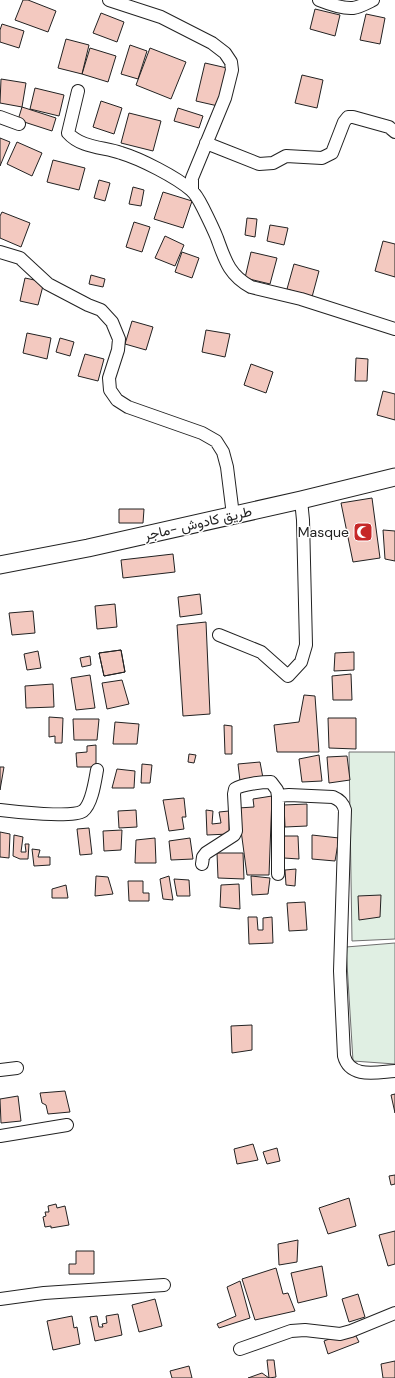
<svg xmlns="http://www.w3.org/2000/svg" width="395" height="1378" font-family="'DM Sans',Vazirmatn,sans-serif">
<rect width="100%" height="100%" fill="#fff"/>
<path fill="#e0efe3" stroke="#6f6f6f" d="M349,752H395V939L352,941Z
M395,943V1064L353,1061L346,947Z"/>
<path fill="#f3c9c0" stroke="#222" d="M23,0H28L56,11L48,32L15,20Z
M315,9L340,15L335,36L310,29Z
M101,13L124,22L117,42L93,33Z
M366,14L385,18L380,44L360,40Z
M2,24L24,31L19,48L0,42V30Z
M66,39L89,45L82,74L58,68Z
M130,45L147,51L138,79L121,74Z
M90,48L116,56L108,82L82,74Z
M150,48L186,62L171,99L136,85Z
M205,63L227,68L218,106L196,101Z
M302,75L323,80L317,108L295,103Z
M1,79L26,83L22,107L0,103Z
M35,88L64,95L59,116L30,109Z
M101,101L122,108L114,134L93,127Z
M22,107L56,118L52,131L18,120Z
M178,108L203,116L199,128L174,121Z
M129,113L161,121L153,151L121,143Z
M0,138L10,142L0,166Z
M17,142L42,153L32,176L7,164Z
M53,160L85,168L79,190L47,182Z
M99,180L110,183L105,201L94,198Z
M133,187L144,190L141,206L129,204Z
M163,192L192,201L183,228L154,219Z
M2,212L30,223L21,247L0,238V216Z
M247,218L257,219L255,237L245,235Z
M134,222L150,227L142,252L126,247Z
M270,225L288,228L284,245L267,241Z
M165,236L184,245L175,266L155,258Z
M383,241L395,244V277L375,271Z
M182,252L199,258L192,278L175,272Z
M251,252L277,258L270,284L245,278Z
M294,264L319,271L312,297L287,289Z
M91,275L105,279L103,287L89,284Z
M25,278L44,282L38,305L20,301Z
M132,321L153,327L146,350L125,344Z
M206,330L230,334L225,357L202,352Z
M27,333L51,338L47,359L23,353Z
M60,338L74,342L70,356L56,352Z
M85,354L104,359L98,381L78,376Z
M356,358L368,359L367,381H355Z
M251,364L273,372L266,393L244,385Z
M383,391L395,394V420L377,415Z
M372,498L380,558L353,562L341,503Z
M119,509H144L143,523H119Z
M383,530L395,531V561L385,559Z
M173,554L175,572L123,578L121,560Z
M200,594L202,614L180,617L178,597Z
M115,604L117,627L97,629L95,606Z
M33,611L35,633L12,635L9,613Z
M206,622L210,714L183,716L177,625Z
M121,650L125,672L104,676L99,653Z
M121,650L125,672L104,676L99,653Z
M38,651L41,668L27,670L24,654Z
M354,652V670L334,671L335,653Z
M90,656L91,665L82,667L80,658Z
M351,674L352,700H333L332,676Z
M90,675L95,708L76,710L71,678Z
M122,680L129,704L107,709L102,683Z
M53,684L54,707L26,708L25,686Z
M304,695L315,696L319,752H277L274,725L299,722Z
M49,717L63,718L62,743H55V736L49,737Z
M328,718H356V749L329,748Z
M73,719H99L97,740H74Z
M115,722L139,724L137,744H113Z
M224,725L232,726V754H225Z
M96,745V767H77L76,753L87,752V746Z
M189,754L196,755L194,763L188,762Z
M319,755L322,781L302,782L299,759Z
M347,756L350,780L329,783L327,757Z
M260,762L263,778L240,781L238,764Z
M142,764L152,765L150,783H141Z
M0,767H4L0,790Z
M117,769L135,771L134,788H112Z
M272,796L269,875H247L238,808L254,807L253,799Z
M184,798L186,817H182L184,829L169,831L163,800Z
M307,804V826L285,827L284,805Z
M136,810L137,827L119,828L118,811Z
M206,810L213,811L212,824L221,823L219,812L229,811V834L207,835Z
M89,828L92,854L80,855L77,829Z
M122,830L121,850L104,851L103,831Z
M0,832L10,834L9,858L0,857Z
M14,835L23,837L21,852H26L25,844H29L28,859H20L13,856Z
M312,835L339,838L335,861L312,859Z
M282,836H298L299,859L284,858Z
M155,838L156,863H135L136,840Z
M190,838L193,859L171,860L169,841Z
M32,849L40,850L38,857H50V865L34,866Z
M217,853H243L244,879L218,878Z
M296,869L295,886L286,885L285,870Z
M96,876L108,877L113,894L95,896Z
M169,876L173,900L163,899L160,879Z
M251,876L270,878L268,894L252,895Z
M174,879L189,880L190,896H177Z
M128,881H143V893H149V901H129Z
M239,884L240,909L220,907L221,885Z
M66,885L68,898H52V889Z
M381,895L380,917L359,920L358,896Z
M305,902L307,930L289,931L287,903Z
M248,917H257L258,930H263V918L272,917L273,943L249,944Z
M252,1025V1050L232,1053L231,1026Z
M65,1091L70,1112L48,1114L46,1105L42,1103L40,1093Z
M395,1094V1113L391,1095Z
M18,1096L21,1121L1,1123L0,1099Z
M253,1144L258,1160L237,1164L234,1149Z
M277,1148L280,1161L267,1164L263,1152Z
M395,1175V1184L391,1185L389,1176Z
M349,1198L356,1226L328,1234L319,1208Z
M56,1204L57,1208L65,1206L69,1225L51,1228V1226L45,1227L43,1217L46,1216L45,1212H49L48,1206Z
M395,1231V1264L388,1266L379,1235Z
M298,1240L297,1262L279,1265L278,1244Z
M76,1251H94V1274H69V1264H76Z
M322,1266L327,1296L298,1303L291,1273Z
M276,1268L283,1294L288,1293L295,1311L255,1320L242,1279Z
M240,1281L250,1318L219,1328L217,1324L236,1316L227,1287Z
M358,1294L365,1317L349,1322L342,1299Z
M155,1299L162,1326L139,1332L132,1305Z
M118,1314L122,1335L95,1341L90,1317L97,1316L99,1327H103L102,1324L107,1323L106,1316Z
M72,1316L74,1328L77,1327L80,1344L53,1350L47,1321Z
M353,1330L359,1342L328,1354L324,1341Z
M267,1360H274L276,1377L269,1378Z
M395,1361V1378H383L381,1364Z
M189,1366L192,1378H172L170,1371Z
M262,1373L269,1378H248Z"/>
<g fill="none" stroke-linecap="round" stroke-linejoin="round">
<g stroke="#222" stroke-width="14">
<path id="minor" d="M109,0L161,17L212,43L225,53L231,62L232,70L225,98L192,178V191
M319,0C329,4 342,9 353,8C360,7 367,3 373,0
M78,91L68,133C81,148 104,147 121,153C141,159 176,177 191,190C196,194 200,202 203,208C208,218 213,228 217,238C225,260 229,275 251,287L301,299L395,329
M0,117L19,124
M206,143L259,164L273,163L286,156L322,158L332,153L344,122L348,117H353L389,127L395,132
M0,252L20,258L48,284L88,305L101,310L112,322L119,339L118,350L109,378L110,390L117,400L128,407L202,433L216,441L223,452L227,467L233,515
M219,635L261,652L288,676L301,662L306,645L303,520L301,500
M0,810C15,812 73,818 83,811C92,804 95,781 97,770
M202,864L203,857L206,853L234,835L236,831L234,794L235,789C242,784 263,782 271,782L277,790L278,796
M278,874V796L289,795L333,797C340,800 343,803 345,810L340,971L344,1056C350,1079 377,1072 395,1071
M0,1070L17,1068
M0,1136L67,1125
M0,1299L44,1293L164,1285
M240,1349L291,1331L305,1330L340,1334L351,1331L395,1313"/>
</g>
<g stroke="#222" stroke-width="19">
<path id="highway" d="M0,565L88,548L301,500L395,477"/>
</g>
<use href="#minor" stroke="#fff" stroke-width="12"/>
<use href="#highway" stroke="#fff" stroke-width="17"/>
</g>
<defs>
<g id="mosque-square" transform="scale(1)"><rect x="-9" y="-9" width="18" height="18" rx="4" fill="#c62828" stroke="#fff"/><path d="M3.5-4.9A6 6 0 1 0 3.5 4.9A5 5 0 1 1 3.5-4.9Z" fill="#fff"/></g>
</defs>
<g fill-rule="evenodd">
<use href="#mosque-square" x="363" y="532"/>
</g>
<g text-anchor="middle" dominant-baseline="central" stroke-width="3" stroke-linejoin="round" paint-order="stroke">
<g font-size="14" fill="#222" stroke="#fff">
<text transform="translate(198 523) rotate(-13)">طريق كادوش -ماجر</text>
</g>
<g font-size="14" fill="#222" stroke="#fff" text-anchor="end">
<text x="349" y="532">Masque</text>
</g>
</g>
</svg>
